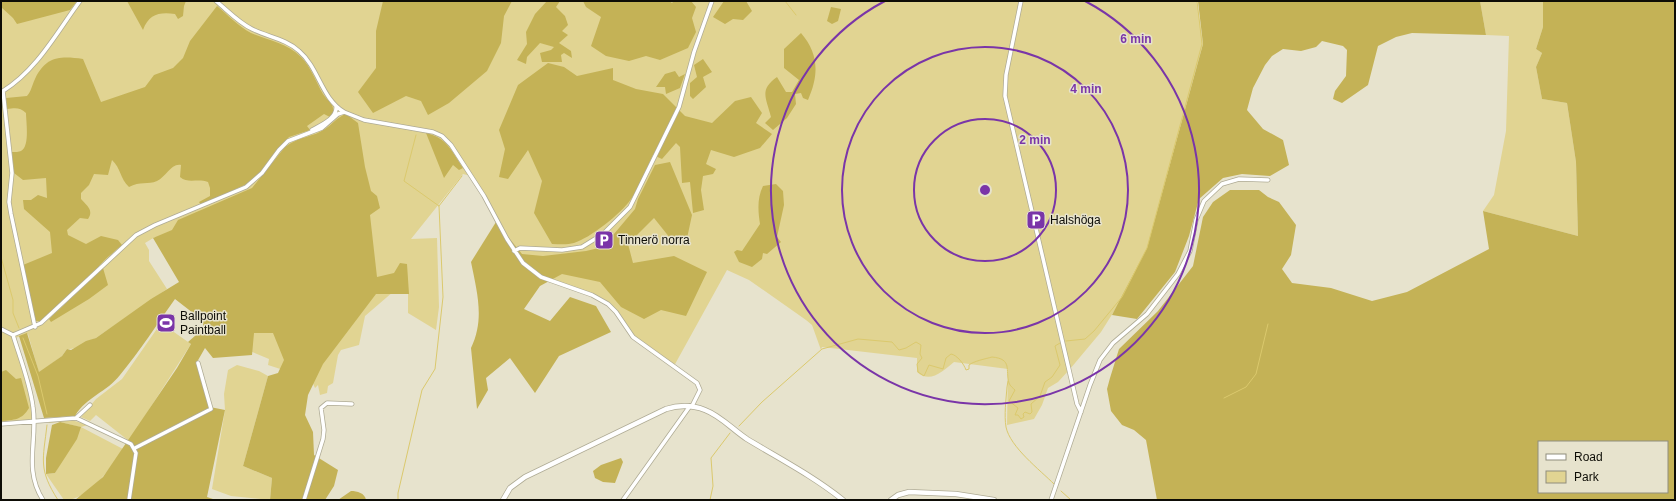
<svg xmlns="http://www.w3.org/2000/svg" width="1676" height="501" font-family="Arial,sans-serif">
<rect width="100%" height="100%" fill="#e7e3cd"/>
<path fill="#e1d492" d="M1,1H1197L1203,44L1147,248L1118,305L1101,332L1070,369L1058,382L1048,388L1042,405L1034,419L1007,425L1008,369L954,362C943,371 930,384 917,372V358L822,347L821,350L812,325L806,320L749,280L727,270L674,366L635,339L613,309L591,295L563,286L518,256L471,176L463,174L411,239L437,238L439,307L436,330L408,313V279L365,316L359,345L341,350L338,355L333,383L328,386L327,393L320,395L318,385L315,388L311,379L268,365L269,359L240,347L203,318L180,282L155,237L145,243L149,250V261L167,289L96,338C87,341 76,350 67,349L62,356L39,373L28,334L15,338L31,398L33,421L1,425Z
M1480,1H1543V27L1536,49L1542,53L1536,67L1542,99L1567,103L1576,162L1578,236L1483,211L1494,195L1506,131L1509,36L1486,35Z
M161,323L191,344L129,441L96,415L90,421L81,417L96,399L122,379Z
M237,365L259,371L268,376L243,466L272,478L270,500L231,496L212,489L225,410L224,394L228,370Z
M68,419L88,425L81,427L123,449C109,469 90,500 64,500L46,474L55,473L80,427L60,422L49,423L48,421Z"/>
<path fill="#c4b256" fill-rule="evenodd" d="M1,1H77L70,10L17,24L13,18L1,7Z
M127,1H186L184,6L183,16L178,19L175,14C159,12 149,14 143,30Z
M383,1H512L504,16L501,43L487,71L449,103L428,115L421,101L406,96L373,113L358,92L376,68V31Z
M547,1H560L556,7L565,16L568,25L562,31L568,35L559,43L571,51L572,58L564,53L561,55L562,62H542L540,53L551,50L554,47L540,43L527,57L526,64L517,60L527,44L526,32L535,14Z
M583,1H669L672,3L674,1H691L696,7L692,18L696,32L688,48L660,60L646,56L629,61L606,56L591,46L601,17L586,7Z
M724,1H746L752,11L743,20L733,19L725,24L713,17Z
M1198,1H1480L1486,35L1412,33L1396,37L1378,46L1368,85L1342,103L1333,99L1335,91L1346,76L1347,50L1343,46L1322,41L1316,47L1301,51L1283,49L1272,56L1265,65L1253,88L1247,110L1263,129L1283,140L1289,165L1270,176L1242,174L1223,178L1199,199L1189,236L1175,272L1137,319L1112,315L1147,248L1203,44Z
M1543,1H1675V500H1157L1146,440L1134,430L1122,425L1111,411L1107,389L1110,378L1119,349L1158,311L1193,266L1203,217L1213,202L1230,190H1259L1268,197L1279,202L1296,225L1291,255L1282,269L1292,283L1331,288L1372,301L1407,292L1489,249L1483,211L1578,236L1576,162L1567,103L1542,99L1536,67L1542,53L1536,49L1543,27ZM1539,442H1667V492H1539Z
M217,6C228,15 238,26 251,33C269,41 286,42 301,57C311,67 316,82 323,94C327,100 335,105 333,112L330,117L324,114L307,126L310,130L289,137L256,178L249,183L201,205L199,202L210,196V188L208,182C198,178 188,184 180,177L181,165C171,163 166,177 157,181C148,185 140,181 129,187C120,179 121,168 112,160L108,175L94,174L89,185L81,193V199C87,206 94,210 88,219L80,218L67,230L68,235L86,244L101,236L118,240L122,245C113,253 103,260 97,269L43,319L40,321H36L23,265L52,253L50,232L24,209L23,200H31L38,195L47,198L46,178L23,180L14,173L12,152C15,152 19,152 21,151C30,147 26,121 26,113C20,107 15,108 7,109L6,98L27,96C31,92 32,85 35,79C46,56 60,56 83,59L101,102L145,87L154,75L173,68L183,58L190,41Z
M831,7L841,9L838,21L832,24L827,21Z
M801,33C819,54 819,75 808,100L803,98L801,93L795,94L796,104L787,118L773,130L765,123L771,117C766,97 759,90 777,77L786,92H792L799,80L784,68V49Z
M703,59L712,72L703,77L706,87L693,99L690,96V83L697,77L694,65Z
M548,63L564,67L577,76L613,68V80L636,89L663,94L685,116L712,123L735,101L751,97L762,113L756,123L772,134L760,148L734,157L711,150L706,164L716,169L713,174L703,176L701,190L704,210L693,213L690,182L682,183L680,147L676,143L662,159L653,155C646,169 640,187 631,199C621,214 590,238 574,243C567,245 559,244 552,244L534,213L542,181L528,150L508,179L499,177L505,149L499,130L518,85Z
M675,71L679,77L685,74L680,88L666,94L665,87H656L665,74Z
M346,114L358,123L365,167L371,191L377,196L380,208L370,215L377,277L394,273L400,263L407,264L409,294H376L323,364L308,395L305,415L313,432L314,455L338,470L334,486L325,500H270L272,478L243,466L268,376L278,373L284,360L273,333H254L252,355L213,358L205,348L197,362L210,407L225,410L207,497L216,500H75L103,477L177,368L191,344L188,342L204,328L202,320L175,299C157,324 140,351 120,375C107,392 86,397 75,416L44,418L19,336L27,333L39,372L62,356L67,349L71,350L86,341L96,338L151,299L179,282L153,238L172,230L178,220L252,188L285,147C299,136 314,137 325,129C333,124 337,117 346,114Z
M426,133C447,138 451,150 463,168L459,170L453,165L444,178Z
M670,162L692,215L686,243L670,238L654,218L628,244L633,263L674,256L707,272L686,316L661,310L644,319L621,307L600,282L562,274L540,286L524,309L550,321L570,297L596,306L611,332L559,356L535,393L510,358L486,378L488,390L477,409L471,348C485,319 477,292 471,262L496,222L522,254L543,256L586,251L603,247L635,209L638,199L655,165Z
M776,184L783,191L784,205L777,237L781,242L767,254L763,253L762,259L752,267L739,262L734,252L737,250L742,251L760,224C758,211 757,198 763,186Z
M103,268L108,285L89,299L51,322L49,319Z
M6,370L16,379L21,378L29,408C22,420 14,420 1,421V372Z
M60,422L81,427L77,439L55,473L46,474V458L52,425Z
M621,458L623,462L615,483L603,482L595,478L593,471L601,465Z
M351,491C357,491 365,493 366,500H338Z"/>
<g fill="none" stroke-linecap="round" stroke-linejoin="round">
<path stroke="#dbc96d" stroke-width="1" d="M785,1L796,15
M439,206L462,176
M1,257L13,300V313L19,328
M23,338L38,376L47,414
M1066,341L1085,339L1094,331L1122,297L1147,248L1202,44L1197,1
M1008,381L1007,387C1006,400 1004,415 1006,427C1010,447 1040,470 1054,484
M1224,398L1246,387L1256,374L1268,324
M47,425C43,460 38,469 58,500
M739,426L762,402L822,349L858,339L892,342L899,350L906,348L916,342L921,345L920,354L922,358L917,364L918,372L924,376L929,365L943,369L946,358L951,354C957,355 964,364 966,370L969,369V365C974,361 985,359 992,357C1013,359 1005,370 1009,383C1010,386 1013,388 1015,390L1009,401L1018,408L1015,415H1018L1021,419L1024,417L1023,414L1025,412L1030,414L1032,412L1031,404L1040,396L1045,382L1052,377L1060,365L1055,346L1060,343
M1061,491L1071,500
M398,500V493L422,390L435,369L443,297L439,206L404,181L416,135
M710,500L713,486L711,458L730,433"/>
<g stroke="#afab95" stroke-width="5">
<path id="street" d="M216,1C228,11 239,23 252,29C268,37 286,39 299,51C319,68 321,98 344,112
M1021,1L1006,75L1005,96L1077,404L1081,412
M312,130C321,125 338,118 336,106
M514,251L520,248L562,250L582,247L603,234L630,207L679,107L694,52L712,1
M35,327L11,214L9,202L12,173L3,91C37,70 57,32 80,1
M1,329L13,335C20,358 30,383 33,407C38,440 23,469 43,500
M13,335L41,323L136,235L155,225L246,187L262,173L279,150L288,141L322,128L338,114L344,112L364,120L433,132L442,136L451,145L484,196L507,239L523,263L541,277L592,295L608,304L616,312L633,337L697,383L700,390L692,406
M76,418L90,405
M1,424L76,418L131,444L136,453L129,500
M135,448L211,409L198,363
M304,500L323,439L324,430L321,408L327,403L352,404
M623,500L690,406
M1051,500L1090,385L1100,360L1113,343L1147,314L1178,274L1190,251L1196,220L1204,201L1222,184L1239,179L1268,180"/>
</g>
<g stroke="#afab95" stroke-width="6">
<path id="secondary" d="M503,500L510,488L525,477L666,409C679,405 692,405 705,410C721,416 733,430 747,439C780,459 813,476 843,500
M891,500L898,495L909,492L956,494L994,500"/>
</g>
<use href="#street" stroke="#fff" stroke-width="3.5"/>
<use href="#secondary" stroke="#fff" stroke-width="4.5"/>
</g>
<g fill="none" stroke="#7a35a8" stroke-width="2">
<circle cx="985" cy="190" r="71"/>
<circle cx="985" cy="190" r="143"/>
<path d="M1085 1A214 214 0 1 1 885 1"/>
</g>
<defs>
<g id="parking-square" transform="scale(1)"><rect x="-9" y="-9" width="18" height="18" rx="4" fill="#7a35a8" stroke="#e7e3cd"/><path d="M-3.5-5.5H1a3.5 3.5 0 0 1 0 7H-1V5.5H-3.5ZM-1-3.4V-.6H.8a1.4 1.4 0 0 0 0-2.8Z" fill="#fff"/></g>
<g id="stadium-square" transform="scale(1)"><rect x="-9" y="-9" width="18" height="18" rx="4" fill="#7a35a8" stroke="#e7e3cd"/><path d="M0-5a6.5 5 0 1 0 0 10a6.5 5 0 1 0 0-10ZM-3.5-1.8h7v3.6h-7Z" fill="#fff"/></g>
</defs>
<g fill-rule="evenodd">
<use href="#parking-square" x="1036" y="220"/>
<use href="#parking-square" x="604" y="240"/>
<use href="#stadium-square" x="166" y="323"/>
</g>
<g text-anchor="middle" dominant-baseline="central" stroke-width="3" stroke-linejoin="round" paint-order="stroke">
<g font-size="12" fill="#0e0d06" stroke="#e7e3cd" text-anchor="start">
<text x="1050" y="220">Halshöga</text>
<text x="618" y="240">Tinnerö norra</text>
<text x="180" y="316">Ballpoint<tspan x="180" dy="14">Paintball</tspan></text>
</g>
</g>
<circle cx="985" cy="190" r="6" fill="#7a35a8" stroke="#e7e3cd" stroke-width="2"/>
<g font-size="12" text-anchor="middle" font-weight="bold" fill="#7a35a8" stroke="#e7e3cd" stroke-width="3" stroke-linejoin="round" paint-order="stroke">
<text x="1136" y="43">6 min</text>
<text x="1086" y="93">4 min</text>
<text x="1035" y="144">2 min</text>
</g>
<rect width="1676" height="501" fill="none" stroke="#0e0d06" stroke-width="4"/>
<rect x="1538" y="441" width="130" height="52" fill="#e7e3cd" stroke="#908d7d"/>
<rect x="1546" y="454" width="20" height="6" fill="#ffffff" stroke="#908d7d"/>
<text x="1574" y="461" font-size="12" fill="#0e0d06">Road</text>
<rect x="1546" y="471" width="20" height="12" fill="#e1d492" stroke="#908d7d"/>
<text x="1574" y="481" font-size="12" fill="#0e0d06">Park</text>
</svg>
